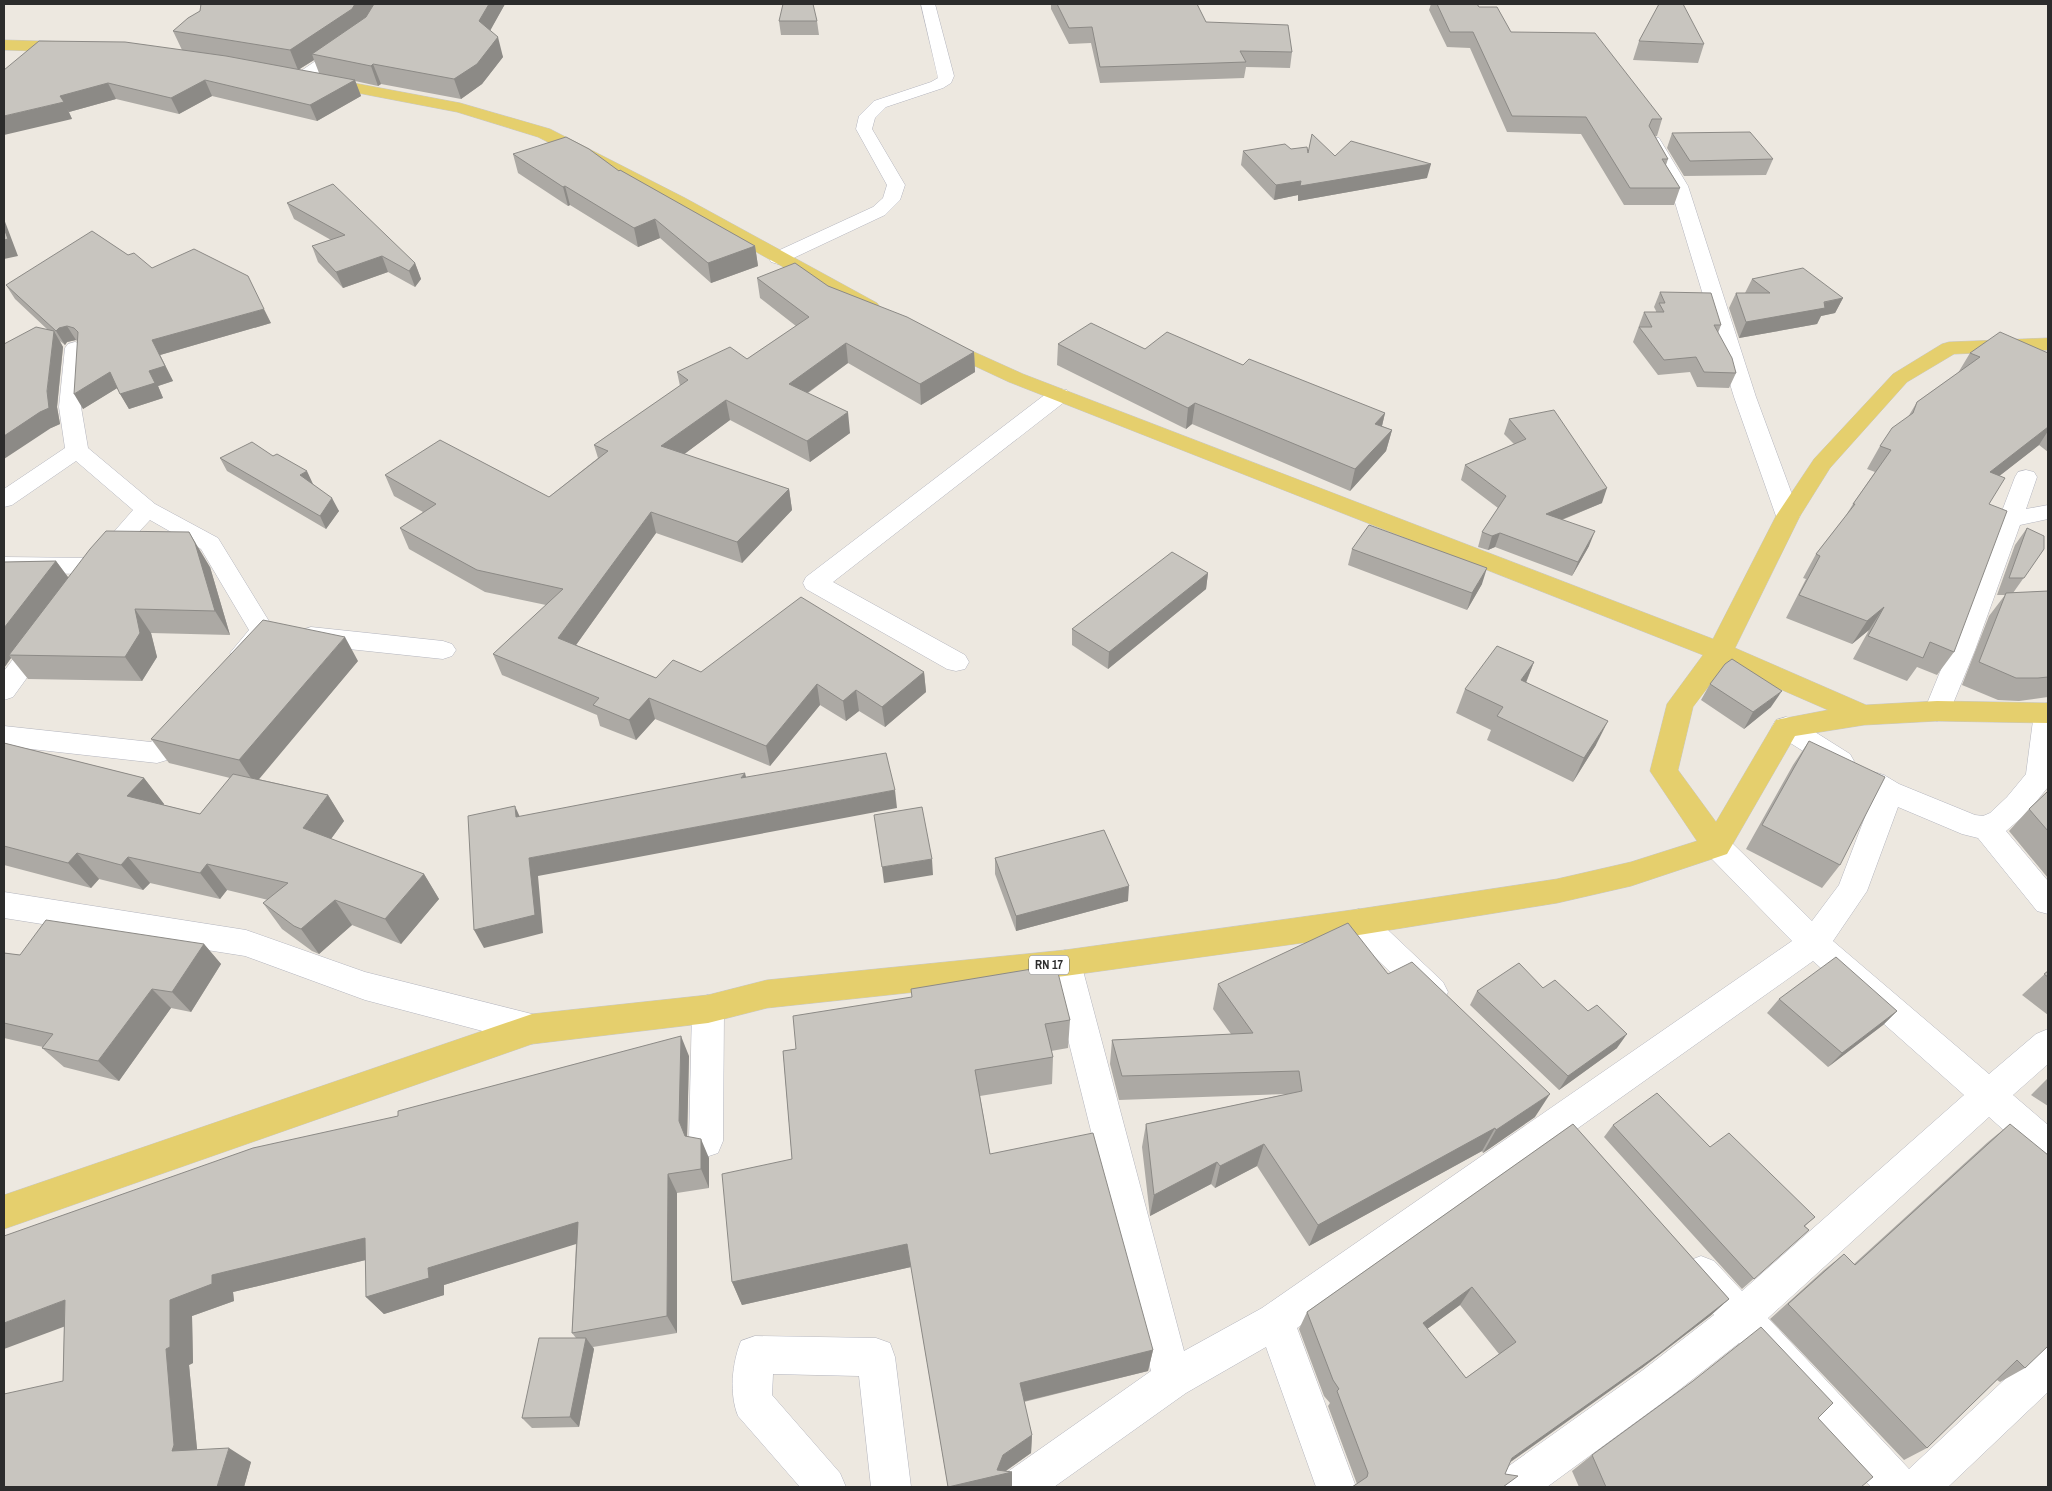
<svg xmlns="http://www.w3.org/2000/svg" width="2052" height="1491" font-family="'Archivo Narrow',sans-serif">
<rect width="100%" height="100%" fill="#ede8e0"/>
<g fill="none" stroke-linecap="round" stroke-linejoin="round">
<g stroke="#b4b5be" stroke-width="1">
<path id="minor" d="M921,4H935L954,76L951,83L943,88L886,107L875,118L872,129L905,185L900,200L885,215L785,262L778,264L771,262L769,258L771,254L873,207L883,198L887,185L856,129L859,116L874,101L931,82L938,78Z
M347,41L352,43L355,46L352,49L307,81H295L293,78L295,75L342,43Z
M1653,137L1659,138L1688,186L1756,397L1800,516L1796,521L1788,524L1780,521L1776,516L1734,397L1670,186L1645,142L1647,138Z
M75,342L82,344L85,348L81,407L88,448L155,504L218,538L275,631C265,647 253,665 234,659L230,653L249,630L201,549L150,520L108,565L105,572L96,574L4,573V557L91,558L133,510L76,461L12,505L4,507V489L65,448L59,407L65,348L68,344Z
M1059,389L1067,390L1070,395L1067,400L833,582L965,655L969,662L965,669L956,671L947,669L806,589L803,583L806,577L1051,390Z
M2026,470L2034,472L2037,477L2026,509L2048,505V519L2020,525L1975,650L1950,711L1947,718L1937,721L1927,718L1924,711L1949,650L2015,477L2018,472Z
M311,627L443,641L452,644L456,650L452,656L443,659L311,645L302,642L298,636L302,630Z
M42,630L51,633L55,639L13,697L4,700V671L33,633Z
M2048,703V787L2027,813L2006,831L2048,881V914L2037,911L1978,838L1962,834L1898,807L1867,891L1833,941L1989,1074L2036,1034L2048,1029V1064L2013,1095L2048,1125V1163L2036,1159L1989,1117L1768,1318L1909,1469L2034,1352L2048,1347V1392L1948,1487H1871L1739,1343L1670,1397L1547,1487H1493L1499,1473L1643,1370L1714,1315L1688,1287L1683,1274L1688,1261L1701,1256L1714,1261L1742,1291L1964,1095L1813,961L1297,1328L1356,1487H1316L1266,1347L1186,1393L1054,1487H1000L1006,1473L1151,1371L1049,963L1054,953L1065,950L1076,953L1081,963L1184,1351L1262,1308L1792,941L1707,854L1702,846L1707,838L1717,834L1727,838L1812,921L1839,885L1873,796L1864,791L1860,783L1864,775L1874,772L1884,775L1899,784L1975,815L1983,816L1990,813L2007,797L2026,774L2034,713L2037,706Z
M184,712L194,715L198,722L167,760L157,763L4,746V726L151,742L174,715Z
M1786,717L1796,720L1850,754L1854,761L1850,768L1840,772L1830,768L1776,734L1772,727L1776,720Z
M4,892L246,930L365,972L532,1014L543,1019L548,1029L543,1039L532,1044L365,1000L245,956L4,918Z
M1359,909L1370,913L1443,982L1448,992L1443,1002L1432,1006L1421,1002L1348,931L1344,922L1348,913Z
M708,995L719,999L724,1009L723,1141L718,1153L706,1157L694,1153L689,1141L692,1009L697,999Z
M755,1336L876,1338L890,1343L895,1357L911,1487H871L859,1376L773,1374L772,1395L840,1473L846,1487H800L738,1416C729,1394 732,1363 741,1341Z"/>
</g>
<g stroke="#c8c8c8" stroke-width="1">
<path id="major" d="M4,40L72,42L77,44L80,47L77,50L72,52L4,50Z
M322,77L460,103L550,129L685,198L877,303L880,307L877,311L870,313L863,311L673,206L538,137L457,112L316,85L314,82L316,79Z
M941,337L1023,374L1713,639L1776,516L1814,459L1893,374L1942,344L1949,342L2048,338V350L1954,354L1907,382L1830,468L1800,516L1735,648L1866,705L1937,701L2048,703V723L1937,721L1864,725L1795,736L1727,854L1631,886L1557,903L1359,935L1065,976L767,1008L708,1023L532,1044L4,1229V1195L532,1014L708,995L767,980L1065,950L1359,909L1557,879L1631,862L1697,841L1650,771L1667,704L1703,655L1009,382L934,347L931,343L934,339ZM1725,665L1828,710L1776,720L1716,822L1678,770L1693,707Z"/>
</g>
<use href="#minor" fill="#fff" fill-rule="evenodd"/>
<use href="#major" fill="#e5cf6d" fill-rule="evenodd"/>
</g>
<path fill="#aca9a4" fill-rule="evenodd" d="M201,4H505L490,30L503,57L482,84L461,99L381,84L378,86L355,81L361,96L317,121L212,96L179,114L116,99L69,112L72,119L4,70L182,50L173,31L200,11ZM314,60L319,73L299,70L301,68Z
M1051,4H1197L1206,22L1292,52L1290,68L1246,67L1244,78L1100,83L1091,43L1069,44L1051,9Z
M1431,4H1477L1479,7L1511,32L1662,119L1657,136H1655L1668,159L1666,165L1680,188L1674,205H1624L1581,134L1507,132L1470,48L1447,47L1429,10Z
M779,21H817L819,35H781Z
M1639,41L1704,44L1698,63L1633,60Z
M1672,133L1773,159L1766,175L1684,176L1667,148Z
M1291,149L1308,153L1335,156L1427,178L1298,201V195L1274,200L1241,165L1243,151Z
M513,154L619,171L755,246L758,266L711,283L660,238L638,247L570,205L568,206L518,173Z
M287,203L415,263L421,279L415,287L388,272L343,288L318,262L312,246L331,240L294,219Z
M128,255L152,268L271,323L160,355L173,381L158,386L163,398L129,409L117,388L83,409L77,341L76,340L67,342L65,345L60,341L63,347L57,407L60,424L51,428L48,330L15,299L6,285Z
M757,278L828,286L974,352L975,372L921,405L848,363L808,393L850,433L810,462L730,420L684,454L789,489L792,510L742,563L656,533L576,645L656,678L701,672H924L926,692L885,727L859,711L846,721L820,705L770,766L655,719L636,740L600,726L597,715L502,675L493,654L546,605L485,592L409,549L400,528L423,512L394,496L385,475L549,497L598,458L594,445L680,386L677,372L747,359L796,326L760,298Z
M1752,279L1843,298L1835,313L1821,316L1817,324L1739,338L1729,308L1736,293H1745Z
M1660,292L1721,325L1718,333L1736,373L1729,388L1697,387L1690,372L1658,375L1633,342L1644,312H1656V311L1654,307Z
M1058,344L1145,349L1243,365L1385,413L1382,426L1392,430L1386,451L1350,491L1192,424L1186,429L1057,365Z
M1970,353H2048V452L2039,445L1999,476L1989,504L1954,652L1937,675L1917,667L1907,681L1853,659L1869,630L1852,644L1786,618L1806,579L1803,578L1816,554L1845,517L1853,504L1875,472L1867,469L1880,446L1908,417L1917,402L1958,373Z
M1509,419L1602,503L1562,520L1589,546L1572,576L1495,547L1488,550L1478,547L1482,532L1498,508L1461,480L1465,465L1514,444L1504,434Z
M220,458L313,484L339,511L326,529L227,471Z
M2027,528L2044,549L2013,593L2048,591V697L2019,701L1998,700L1962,685L1989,616L2005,595H1997L2015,545Z
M1352,549L1482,584L1467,610L1348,565Z
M56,561L68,577L210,567L230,635L151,633L157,657L142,681L28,679L11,658L4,668V562Z
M1208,573L1206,589L1108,669L1072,645V629Z
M358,661L258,779L328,795L344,821L331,839L424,874L439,899L401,944L352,925L319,954L312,951L282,929L263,903L268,900L227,890L220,899L150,883L143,890L99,879L91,888L4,865V743L144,778L164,804V805L200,814L230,778L169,763L151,739Z
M1534,662L1526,683L1596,745L1573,782L1487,740L1491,730L1456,713L1465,689Z
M1710,684L1771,707L1744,729L1701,700Z
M1809,741L1840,865L1822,888L1746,849L1793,765Z
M2048,791V878L2009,831L2029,809Z
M995,858L1128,901L1016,931L995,874Z
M204,944L221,964L191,1012L171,1008L119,1081L64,1067L42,1048L43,1047L4,1038V953L20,955Z
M2048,971V1015L2022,995Z
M1388,974L1535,1117L1483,1153L1482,1151L1309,1246L1257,1166L1215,1188L1211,1184L1150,1216L1142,1147L1146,1124L1287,1094L1119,1100L1110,1064L1112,1040L1231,1034L1213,1009L1218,984Z
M1543,988L1617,1048L1559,1090L1470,1005L1477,991Z
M1779,999L1897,1011L1883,1025L1828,1067L1767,1013Z
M1070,1020L1068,1048L1051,1051L1053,1057L1052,1084L980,1096L990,1154L1153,1350L1148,1371L1024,1402L1032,1435L1031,1453L1006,1471L1012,1472V1487H948L911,1267L742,1305L732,1282L792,1159L783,1051Z
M689,1056L687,1136L709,1158V1188L677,1193V1333L593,1347L594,1349L579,1427L532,1428L522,1418L576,1338L572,1333L576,1243L444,1285V1295L384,1314L366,1297V1260L233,1292L234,1301L192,1316L193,1363L189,1365L197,1450L251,1462L244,1487H4L63,1381L64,1327Z
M2048,1078V1106L2031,1095Z
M1573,1124L1729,1299L1710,1316L1642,1368L1357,1484L1328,1406L1330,1403L1324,1396L1299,1329L1307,1312ZM1460,1305L1499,1354L1466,1378L1427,1329Z
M2010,1124L2025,1368L2000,1382L1997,1380L1927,1448L1904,1460L1770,1319L1824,1270L1844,1254L1854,1264L1988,1142Z
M1613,1125L1710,1147L1815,1217L1805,1226L1809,1230L1742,1289L1604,1137Z
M1818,1418L1861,1487H1579L1572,1471L1592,1455Z"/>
<path fill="#8c8a86" d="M355,4H374L359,29L312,54L314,60L298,70L290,50Z
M489,4H505L485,40L479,21Z
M498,37L503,57L482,84L461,99L454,79Z
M373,64L381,84L378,86L371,66Z
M205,80L212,96L179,114L171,98Z
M355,80L361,96L317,121L310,105Z
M108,83L116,99L69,112L60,96Z
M64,102L72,119L4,135V116Z
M1431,164L1427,178L1298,201V195L1274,200L1276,185L1301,181Z
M565,186L570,205L568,206L563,187Z
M4,219L18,256L4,259Z
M655,219L660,238L638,247L634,228Z
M755,246L758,266L711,283L708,263Z
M382,256L388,272L343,288L336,272Z
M415,263L421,279L415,287L409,271Z
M1843,298L1835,313L1821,316L1817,324L1739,338L1746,322Z
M264,309L271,323L160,355L173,381L158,386L163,398L129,409L120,394L149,371L152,340Z
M67,326L76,340L67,342L65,345L56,331L59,328Z
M54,331L63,347L57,407L60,424L51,428L4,459V436L47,391Z
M846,343L848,363L792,404L789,384Z
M974,352L975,372L921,405L920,384Z
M110,372L119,387L83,409L74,394Z
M726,400L730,420L667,467L661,446Z
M1195,403L1192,424L1186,429L1188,408Z
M848,412L850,433L810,462L807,441Z
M1385,413L1380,434L1375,424Z
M2048,427V431L2039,445L1975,495L1990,472Z
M1392,430L1386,451L1350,491L1355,469Z
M307,471L313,484L306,488L300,475Z
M1607,488L1602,503L1541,528L1546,514Z
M789,489L792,510L742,563L737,542Z
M332,498L339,511L326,529L320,516Z
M651,512L656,533L566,659L558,638Z
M1595,531L1589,546L1572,576L1578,562Z
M189,532L210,567L230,635L215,611Z
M1500,533L1495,547L1488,550L1492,536Z
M56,561L70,580L9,655L11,658L4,668V628Z
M1487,568L1482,584L1467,610L1472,593Z
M1208,573L1206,589L1108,669L1109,652Z
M1884,607L1869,630L1852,644L1867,621Z
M135,609L151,633L157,657L142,681L125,657Z
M345,637L358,661L255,784L239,760Z
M1534,662L1524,687L1521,680Z
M924,672L926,692L885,727L882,707Z
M817,684L820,705L770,766L766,746Z
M856,690L859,711L846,721L843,701Z
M1782,691L1771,707L1744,729L1753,712Z
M649,698L655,719L636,740L629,720Z
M1608,721L1596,745L1573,782L1584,758Z
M745,773L750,792L741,778Z
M144,778L164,804L148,822L127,796Z
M895,790L897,808L538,876L543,933L484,948L474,930L529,858Z
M328,795L344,821L320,854L303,828Z
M515,806L523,824L516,817Z
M77,853L99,879L91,888L68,863Z
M128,857L150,883L143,890L121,865Z
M932,859L933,875L884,883L882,867Z
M207,864L227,890L220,899L200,873Z
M424,874L439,899L401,944L385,919Z
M1129,886L1128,901L1016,931V916Z
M335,900L352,925L319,954L301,929Z
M204,944L221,964L191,1012L172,992Z
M152,989L171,1008L119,1081L98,1061Z
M1897,1011L1883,1025L1828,1067L1842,1053Z
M1627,1034L1617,1048L1559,1090L1568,1076Z
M681,1036L689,1056L687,1141L679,1121Z
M1550,1094L1535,1117L1483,1153L1496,1130Z
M1495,1128L1482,1151L1309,1246L1318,1225Z
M701,1139L709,1158V1188L701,1169Z
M1264,1144L1257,1166L1215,1188L1220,1166Z
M1217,1162L1211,1184L1150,1216L1154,1195Z
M668,1174L677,1193V1333L667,1316Z
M578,1222L589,1240L444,1285V1295L384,1314L366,1297L428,1268Z
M365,1238L382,1256L233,1292L234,1301L192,1316L193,1363L189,1365L198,1459L172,1451L166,1349L170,1300L212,1275Z
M907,1244L911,1267L742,1305L732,1282Z
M1472,1287L1460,1305L1412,1340L1423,1323Z
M1729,1299L1710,1316L1642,1368L1498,1471L1512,1458Z
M65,1300L90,1317L4,1349V1323Z
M586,1338L594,1349L579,1427L570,1417Z
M1153,1350L1148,1371L1021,1402L1020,1383Z
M1032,1435L1031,1453L1004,1472H1012V1487H951L997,1470L1003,1455Z
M229,1448L251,1462L244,1487H217Z"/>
<path fill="#c8c5bf" stroke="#8c8a86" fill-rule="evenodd" d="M201,4H355L352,9L290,50L173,31L188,18L200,11Z
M374,4H489L479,21L498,37L477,64L454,79L373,64L371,66L312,54L366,17Z
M783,4H813L817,21H779Z
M1057,4H1197L1206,22L1288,25L1292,52L1240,51L1246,62L1100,67L1092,27L1069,28Z
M1437,4H1477L1479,7H1497L1511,32L1595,33L1662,119H1652L1649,126L1668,159H1662L1680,188H1630L1586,117L1512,116L1473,32H1450Z
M1659,4H1683L1704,44L1639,41Z
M39,41L125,42L226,56L355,80L310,105L205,80L171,98L108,83L60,96L64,102L4,116V70Z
M1750,132L1773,159L1690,161L1672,133Z
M1312,134L1335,156L1351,141L1431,164L1300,186L1301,181L1276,185L1243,151L1285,144L1291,149L1307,147L1308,153Z
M566,137L589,149L619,171L620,170L755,246L708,263L655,219L634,228L565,186L563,187L513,154Z
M333,184L415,263L409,271L382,256L336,272L312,246L345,235L287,203Z
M4,228L8,239L4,240Z
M92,231L128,255L134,253L152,268L194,249L248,276L264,309L152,340L165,366L149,371L155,383L120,394L110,372L74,394L78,332L74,328L67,326L59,328L56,331L6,285Z
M795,263L828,286L907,317L974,352L920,384L846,343L789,384L848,412L807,441L726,400L661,446L789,489L737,542L651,512L558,638L656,678L673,660L701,672L801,597L924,672L882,707L856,690L843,701L817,684L766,746L649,698L629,720L593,705L599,698L493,654L563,589L477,570L400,528L436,504L385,475L440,440L549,497L608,451L594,445L688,380L677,372L730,347L747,359L809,317L757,278Z
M1803,268L1843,298L1824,302L1825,308L1746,322L1736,293H1770L1752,279Z
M1660,292L1711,293L1721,325H1714L1732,358L1736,373L1704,372L1696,357L1664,360L1639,327H1652L1644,312H1664L1659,303H1665Z
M1091,323L1145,349L1167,332L1243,365L1249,359L1385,413L1375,424L1392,430L1355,469L1195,403L1188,408L1058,344Z
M36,327L54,331L47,391L49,408L40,412L4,436V344Z
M2000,332L2048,353V427L1990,472L2005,478L1989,504L2007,511L1954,652L1930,642L1923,658L1868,636L1884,607L1867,621L1799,595L1820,556L1816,554L1855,504H1853L1891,450L1880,446L1892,428L1913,413L1917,402L1980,357L1970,353Z
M1554,410L1607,488L1546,514L1595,531L1578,562L1500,533L1492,536L1482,532L1506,496L1465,465L1526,439L1509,419Z
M252,442L273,456L277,454L307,471L300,475L332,498L320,516L220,458Z
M1369,525L1487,568L1472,593L1352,549Z
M2027,528L2044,536V549L2024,578H2009Z
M106,531L189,532L195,543L215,611L135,609L140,633L125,657L9,655L90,549Z
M1172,552L1208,573L1109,652L1072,629Z
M56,561L4,628V562Z
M2048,591V677L2038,678H2016L1979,662L2006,593Z
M263,620L345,637L239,760L151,739Z
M1497,646L1534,662L1521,680L1608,721L1584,758L1497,716L1503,707L1465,689Z
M1732,659L1782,691L1753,712L1710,684L1725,664Z
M1809,741L1885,777L1840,865L1762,825Z
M4,743L144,778L127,796L200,814L233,774L328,795L303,828L424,874L385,919L335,900L301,929L294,926L263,903L288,883L207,864L200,873L128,857L121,865L77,853L68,863L4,846Z
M886,753L895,790L529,858L535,915L474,930L468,816L515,806L516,817L745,773L741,778Z
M2048,791V831L2029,809Z
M922,807L932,859L882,867L874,815Z
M1104,830L1129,886L1016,916L995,858Z
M46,920L204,944L172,992L152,989L98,1061L42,1048L53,1034L4,1023V953L20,955Z
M1348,923L1388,974L1412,962L1550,1094L1496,1130L1495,1128L1318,1225L1264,1144L1220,1166L1217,1162L1154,1195L1146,1124L1302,1091L1299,1071L1122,1076L1112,1040L1253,1033L1218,984Z
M1836,957L1897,1011L1842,1053L1779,999Z
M1519,963L1543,988L1555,980L1588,1011L1597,1005L1627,1034L1568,1076L1477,991Z
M1056,965L1070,1020L1045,1024L1053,1057L975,1070L990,1154L1093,1133L1153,1350L1020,1383L1032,1435L1003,1455L997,1470L1012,1472L948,1487L907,1244L732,1282L722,1174L792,1159L783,1051L796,1049L793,1016L912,997L911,989Z
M2048,971V977L2044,974Z
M681,1036L679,1121L685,1136L701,1139V1169L668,1174L667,1316L572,1333L578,1222L428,1268L429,1278L366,1297L365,1238L212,1275V1284L170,1300V1347L166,1349L174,1445L172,1451L229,1448L217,1487H4V1394L63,1381L65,1300L4,1323V1236L253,1148L398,1116V1111Z
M1657,1093L1710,1147L1729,1133L1815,1217L1804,1226L1809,1230L1754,1279L1613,1125Z
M1573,1124L1729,1299L1660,1353L1512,1458L1505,1474L1518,1476L1503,1487H1352L1367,1477L1368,1473L1337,1391L1339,1389L1333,1380L1307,1312ZM1472,1287L1516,1342L1466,1378L1423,1323Z
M2010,1124L2048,1155V1346L2025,1368L2017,1360L1927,1448L1788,1304L1844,1254L1855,1265Z
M1761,1327L1833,1403L1818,1418L1873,1477L1861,1487H1606L1592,1455L1693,1381Z
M539,1338H586L570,1417L522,1418Z"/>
<g text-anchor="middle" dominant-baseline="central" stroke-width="4" stroke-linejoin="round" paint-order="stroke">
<rect fill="#fff" stroke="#6b6b6b" stroke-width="1" x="1029" y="955.5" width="40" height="19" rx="4"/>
<g font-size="12" font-weight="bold" fill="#2c2c2c">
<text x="1049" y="965">RN 17</text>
</g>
</g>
<rect width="2052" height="1491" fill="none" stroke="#2c2c2c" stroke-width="10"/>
</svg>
